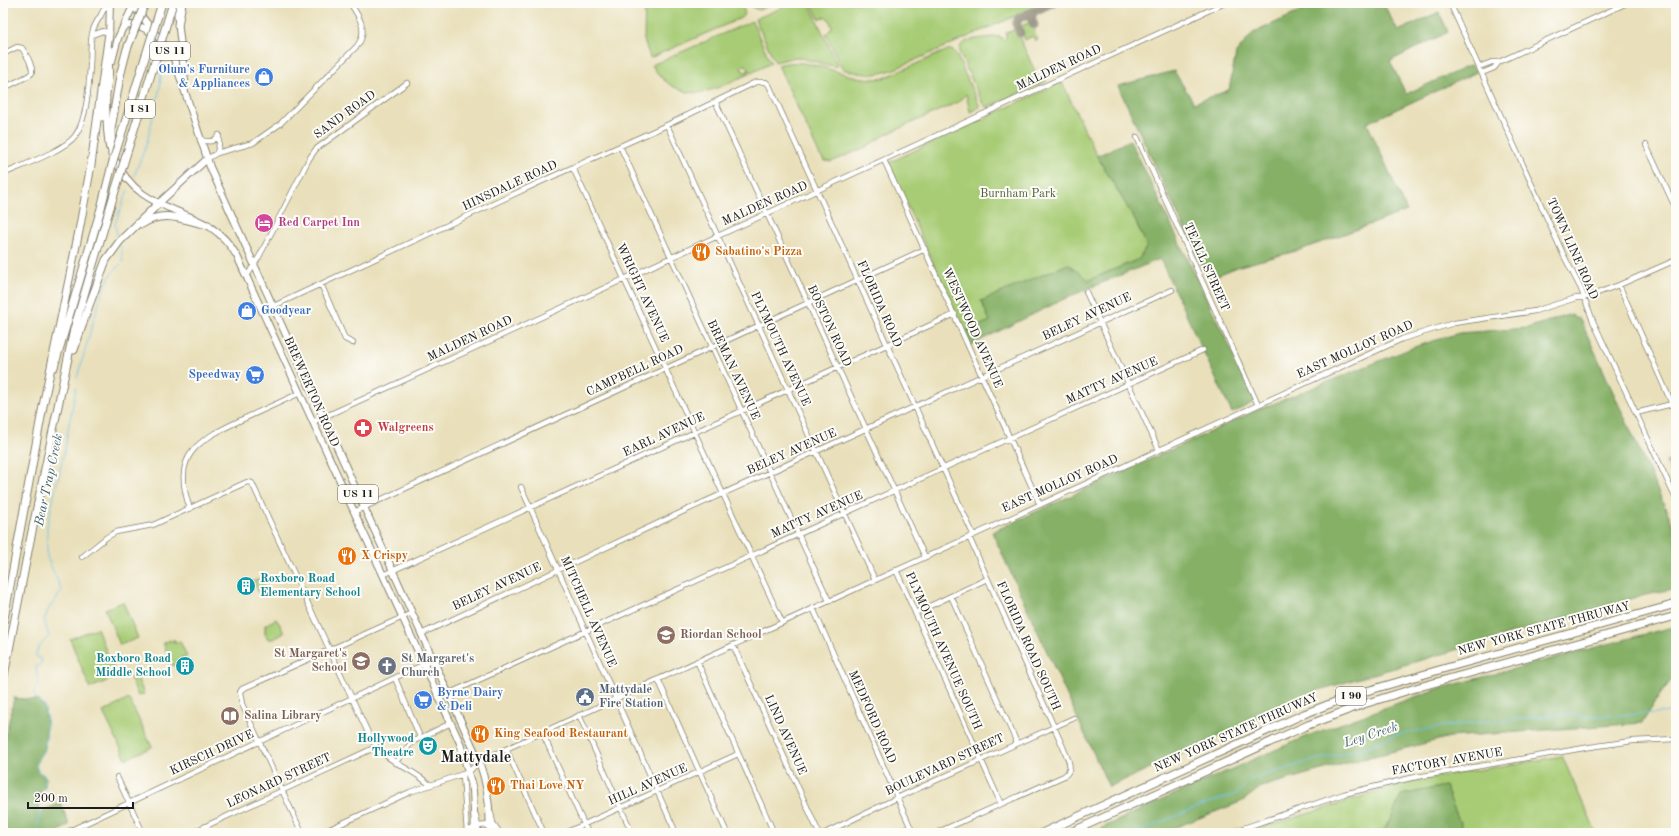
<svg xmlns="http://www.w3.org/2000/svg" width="1679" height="836" font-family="'Old Standard TT',serif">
<rect width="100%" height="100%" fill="#fdfcf7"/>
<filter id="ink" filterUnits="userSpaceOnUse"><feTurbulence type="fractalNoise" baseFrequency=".025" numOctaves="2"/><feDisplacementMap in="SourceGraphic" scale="8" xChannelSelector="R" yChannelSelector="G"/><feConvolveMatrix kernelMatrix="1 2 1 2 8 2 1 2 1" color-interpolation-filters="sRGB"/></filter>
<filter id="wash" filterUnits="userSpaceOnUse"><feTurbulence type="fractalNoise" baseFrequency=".012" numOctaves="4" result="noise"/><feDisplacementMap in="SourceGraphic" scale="16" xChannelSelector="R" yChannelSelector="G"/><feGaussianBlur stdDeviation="0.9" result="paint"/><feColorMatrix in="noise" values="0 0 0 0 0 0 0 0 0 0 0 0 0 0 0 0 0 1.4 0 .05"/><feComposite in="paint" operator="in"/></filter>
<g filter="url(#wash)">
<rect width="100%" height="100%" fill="#e9e0bb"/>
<path fill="#a7cc75" stroke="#627448" d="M645,3H742L745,14L741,18L650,58L644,40Z
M750,3H775L759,10L753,8Z
M793,3H809L837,64V67L796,57L775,62L755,19Z
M811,3H1045L897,68C875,77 865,75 842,69L826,34L832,28L829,19L826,17L819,19Z
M752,21L771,63L751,73L746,65L741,67L743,71L746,72L748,70L749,74C734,80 719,89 703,92C683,96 662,83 652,65Z
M1028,23L1032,26L1038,40L1035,41L1033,36L1025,40L1020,29L1021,26Z
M1014,30L1017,32L1039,80L1044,78L1046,79V82L986,107L983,104L960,54C955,36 989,39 999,36L1004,40L1006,38V33Z
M948,50H952L956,54L980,107L970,112L966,94L958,102L885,135L866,147L831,162L825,161L820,156L778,65C814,54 848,84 884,78Z
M1062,82L1097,156L1134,218L1147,246L1139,259L1089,280L981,301L990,321L964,332L888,163Z
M261,578L266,590L259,593L254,581Z
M123,602L138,638L120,645L105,609Z
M276,619L279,623L284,633L274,639H268L265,634V625Z
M97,628L117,677L90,688L70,639Z
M174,639L175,643L180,641L187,657H181L182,660L185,661L173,666L163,643L171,640L173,642Z
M136,675L144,694L138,696L130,677Z
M129,699L152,747L126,759L103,712Z
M1562,756L1596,833H1464L1445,786L1401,795L1393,815L1384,830L1373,833H1246L1412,781Z"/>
<path fill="#85b066" stroke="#506641" d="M1318,3H1383L1398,31L1439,12L1448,32L1390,61L1406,94L1471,65L1477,72L1367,123L1407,211L1300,250L1240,266L1208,279L1118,86L1174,71L1194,103L1229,90L1236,53L1253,33Z
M1130,140L1256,401L1232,413L1160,259L1068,297L971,345L964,332L990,321L981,301L1068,264L1089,280L1139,259L1147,246L1134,218L1097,156Z
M1571,314L1580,319L1676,531V588L1633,598L1319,690L1109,787L992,532L1260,409L1417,346L1459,333L1527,328Z
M1676,459V483L1666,462Z
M1676,626V674L1660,695L1642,723L1450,737L1339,765L1261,787L1243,801L1161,833H1091L1168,797L1307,736L1434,690Z
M14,698L37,700L44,705L47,721L45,749C41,754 33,764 38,771C40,774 44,774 46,777L45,788L41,791L39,812L61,803L69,825L56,833H3V747Z
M1445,786L1464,833H1373L1384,830L1393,815L1401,795Z"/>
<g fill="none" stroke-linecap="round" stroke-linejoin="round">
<path stroke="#6ec1ea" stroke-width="1" d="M134,176L146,146L160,88L162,53
M117,235L115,223L128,190
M77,378L102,292L112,273L123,262L121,246
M38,833L41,791L45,788L46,777C44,774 40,774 38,771C33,764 41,754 45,749L47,721L44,705L37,700L34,693L38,683L36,667L41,664L42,660L36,656C36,647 43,643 49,636L44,620L50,607L62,591L47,557V526L66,444C68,425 73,407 76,388
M1135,833L1200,806L1236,794L1252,779L1314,760L1362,749L1395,735L1445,726L1569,714L1585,717L1676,712"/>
<path stroke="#827e6c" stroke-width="9" d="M1034,25L1031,17L1035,10
M1020,33L1016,24L1019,18L1052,3"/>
</g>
</g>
<g filter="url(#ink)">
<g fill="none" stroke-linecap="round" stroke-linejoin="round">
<g stroke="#827e6c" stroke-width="6">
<path id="minor" d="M1450,3L1564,256L1581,289L1593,321L1676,499
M92,35L103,31L109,33
M3,54L17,47L22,48L29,60L32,69V73L28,76L8,86H3
M1479,67L1492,62H1499
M1482,73L1494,68L1499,62L1627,3
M716,103L925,557
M667,125L875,580
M1137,137L1258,405
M200,140C209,142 213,143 219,135
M1646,145L1676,209
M620,146L829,601
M217,153L253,143L280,124L357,46C369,31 359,16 350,3
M207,159L217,153L219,144V135
M884,160L1040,505
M573,168L782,622
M3,174C21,166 65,150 75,136C87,120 89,85 90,65C91,55 90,44 92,34C93,27 97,21 101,15C103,10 105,6 110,3
M247,276L259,257L309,159L316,149L407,83
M321,284L345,339L353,343
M1619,285L1672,404
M1086,292L1159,450
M263,311L538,183L667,125L756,82H766L769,85L973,534
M1636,413L1676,403
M313,422L1225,3
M521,487L676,833
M190,509C171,454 197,441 241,420C261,411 280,402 300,393
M354,512L925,249
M82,557L107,537L116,532L153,525L247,482L252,483L370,737C386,764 410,766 430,785
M896,570L1001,804
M383,575L695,432L955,314
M951,596L1017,743
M813,608L913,833
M915,613L987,579
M421,634L680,513L1172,290
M733,645L819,833
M697,661L774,833
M395,678L420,737
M658,679L727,833
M439,698L1203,350
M579,715L632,833
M542,732L588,833
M506,749L544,833
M395,763L412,742L451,723
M463,774L467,833
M117,777L143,833
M491,813L495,833
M476,815L479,833
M493,823L500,833
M65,833L433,660
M191,833L376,747
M302,833L242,704L240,692L242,689L412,613
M321,833L410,792L469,772L479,761L506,749L1402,339L1454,323L1535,311L1576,298H1584L1619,285L1676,260
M462,833L478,826L489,825
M565,833L738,754
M825,833L897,798L1074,718
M897,833L910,827
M936,833L1064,776C1075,769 1067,758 1063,747L969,537
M1229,833L1344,794L1411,778L1590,747L1633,741L1676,739"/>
</g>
<g stroke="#827e6c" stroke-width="8">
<path id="major" d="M131,3L173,56L210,167L479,761C487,784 491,809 489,833
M176,3L185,81
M123,27C134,22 143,27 152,33
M109,37L110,3
M109,49V74L106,99L107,130L109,147
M112,61L118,38L134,4
M113,156C120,171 129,184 143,194C177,218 213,214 237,256L460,743L473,790L475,833
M159,203L207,159"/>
</g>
<g stroke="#827e6c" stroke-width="9">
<path id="highway" d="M178,25L182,3
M102,117L106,99
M112,155L111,129L120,76
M142,224C164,209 184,220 208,225
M74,350L87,311L106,260L120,241L159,203
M54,367L100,212
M3,624L43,406L79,231L91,165L109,33
M3,681L29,546L74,329L108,214
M1042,833L1304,714L1353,695L1446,668L1676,604
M1069,833L1308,725L1364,704L1419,687L1676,616"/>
</g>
<use href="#minor" stroke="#fff" stroke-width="4.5"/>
<use href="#major" stroke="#fff" stroke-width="6"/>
<use href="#highway" stroke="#fff" stroke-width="7"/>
<g stroke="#827e6c" stroke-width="9" stroke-linecap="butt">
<path id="highway-bridge" d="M120,76L127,49L145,3
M100,212L113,161L162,3
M108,214L173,3"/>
</g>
<use href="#highway-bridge" stroke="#fff" stroke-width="7"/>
</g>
</g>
<defs>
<g id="shop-disc" transform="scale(1)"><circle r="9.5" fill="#3f7fe0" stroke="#fdfcf7"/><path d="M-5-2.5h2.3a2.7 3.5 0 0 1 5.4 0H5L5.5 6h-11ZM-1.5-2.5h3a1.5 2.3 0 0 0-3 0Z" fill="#fff"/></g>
<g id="hotel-disc" transform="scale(1)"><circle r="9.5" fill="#d1479c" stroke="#fdfcf7"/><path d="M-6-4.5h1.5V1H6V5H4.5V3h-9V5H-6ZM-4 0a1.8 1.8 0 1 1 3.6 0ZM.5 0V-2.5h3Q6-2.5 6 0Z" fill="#fff"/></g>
<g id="restaurant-disc" transform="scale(1)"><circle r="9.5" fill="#e8710a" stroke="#fdfcf7"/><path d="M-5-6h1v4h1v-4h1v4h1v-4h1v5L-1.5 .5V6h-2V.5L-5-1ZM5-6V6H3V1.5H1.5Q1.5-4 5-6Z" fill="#fff"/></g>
<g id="supermarket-disc" transform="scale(1)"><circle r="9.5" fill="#3f7fe0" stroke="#fdfcf7"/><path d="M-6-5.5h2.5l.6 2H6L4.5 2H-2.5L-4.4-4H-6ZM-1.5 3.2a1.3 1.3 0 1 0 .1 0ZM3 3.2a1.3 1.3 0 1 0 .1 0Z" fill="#fff"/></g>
<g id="pharmacy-disc" transform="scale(1)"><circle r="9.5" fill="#e0444e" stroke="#fdfcf7"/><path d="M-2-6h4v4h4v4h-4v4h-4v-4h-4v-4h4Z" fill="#fff"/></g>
<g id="building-disc" transform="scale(1)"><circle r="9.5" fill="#0f9aa8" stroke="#fdfcf7"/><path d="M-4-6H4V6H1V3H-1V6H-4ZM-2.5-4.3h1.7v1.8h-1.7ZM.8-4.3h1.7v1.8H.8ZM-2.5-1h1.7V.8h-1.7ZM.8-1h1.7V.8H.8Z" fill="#fff"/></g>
<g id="school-disc" transform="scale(1)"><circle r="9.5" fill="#8d6e63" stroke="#fdfcf7"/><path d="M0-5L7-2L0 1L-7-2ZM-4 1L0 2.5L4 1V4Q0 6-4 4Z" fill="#fff"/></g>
<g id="church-disc" transform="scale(1)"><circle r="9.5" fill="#6b7280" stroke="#fdfcf7"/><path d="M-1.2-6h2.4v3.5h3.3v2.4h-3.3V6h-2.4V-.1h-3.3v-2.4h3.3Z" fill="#fff"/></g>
<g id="civic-disc" transform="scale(1)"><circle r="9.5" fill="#5c6f8a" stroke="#fdfcf7"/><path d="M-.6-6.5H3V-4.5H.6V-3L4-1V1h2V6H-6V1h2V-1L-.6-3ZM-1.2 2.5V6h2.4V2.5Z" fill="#fff"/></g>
<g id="library-disc" transform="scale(1)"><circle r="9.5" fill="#8d6e63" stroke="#fdfcf7"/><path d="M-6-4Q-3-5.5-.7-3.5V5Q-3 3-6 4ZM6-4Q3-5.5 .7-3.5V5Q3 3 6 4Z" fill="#fff"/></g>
<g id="theatre-disc" transform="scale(1)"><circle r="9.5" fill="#0f9aa8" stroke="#fdfcf7"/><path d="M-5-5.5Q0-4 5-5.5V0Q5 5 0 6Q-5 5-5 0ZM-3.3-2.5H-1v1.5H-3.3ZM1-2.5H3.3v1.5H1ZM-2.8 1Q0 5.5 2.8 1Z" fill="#fff"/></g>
</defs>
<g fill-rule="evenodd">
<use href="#shop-disc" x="264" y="77"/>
<use href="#hotel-disc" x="264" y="223"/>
<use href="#restaurant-disc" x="701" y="252"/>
<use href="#shop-disc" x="247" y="311"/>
<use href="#supermarket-disc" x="255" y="375"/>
<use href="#pharmacy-disc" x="363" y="428"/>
<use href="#restaurant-disc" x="347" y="556"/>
<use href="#building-disc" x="246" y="586"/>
<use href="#school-disc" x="666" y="635"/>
<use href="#school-disc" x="361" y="661"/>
<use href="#building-disc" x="185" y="666"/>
<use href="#church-disc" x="387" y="666"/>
<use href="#civic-disc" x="585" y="697"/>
<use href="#supermarket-disc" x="423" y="700"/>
<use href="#library-disc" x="230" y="716"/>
<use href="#restaurant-disc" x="480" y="734"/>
<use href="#theatre-disc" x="428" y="746"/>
<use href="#restaurant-disc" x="496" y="786"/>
</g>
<g text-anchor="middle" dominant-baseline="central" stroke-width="4" stroke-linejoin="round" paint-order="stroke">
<g fill="#fdfcf7" stroke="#605f5e" stroke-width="1">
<rect x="150" y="42" width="40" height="18" rx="3"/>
<rect x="125" y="100" width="30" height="18" rx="3"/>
<rect x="338" y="485" width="40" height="18" rx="3"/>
<rect x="1336" y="687" width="30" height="18" rx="3"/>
</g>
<g font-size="11" font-weight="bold" fill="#1c1c1c">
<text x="170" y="51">US 11</text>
<text x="140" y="109">I 81</text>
<text x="358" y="494">US 11</text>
<text x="1351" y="696">I 90</text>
</g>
<g font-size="12" fill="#1c1c1c" stroke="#fdfcf7">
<text transform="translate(1059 68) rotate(-25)">MALDEN ROAD</text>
<text transform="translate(345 115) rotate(-36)">SAND ROAD</text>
<text transform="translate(510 186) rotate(-25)">HINSDALE ROAD</text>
<text transform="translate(765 204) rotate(-24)">MALDEN ROAD</text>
<text transform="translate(1572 249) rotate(66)">TOWN LINE ROAD</text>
<text transform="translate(1206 267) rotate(66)">TEALL STREET</text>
<text transform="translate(642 293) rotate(65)">WRIGHT AVENUE</text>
<text transform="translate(879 304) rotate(66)">FLORIDA ROAD</text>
<text transform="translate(1087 317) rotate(-25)">BELEY AVENUE</text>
<text transform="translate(829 326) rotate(65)">BOSTON ROAD</text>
<text transform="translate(972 328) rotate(66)">WESTWOOD AVENUE</text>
<text transform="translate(470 339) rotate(-25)">MALDEN ROAD</text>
<text transform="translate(780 349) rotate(65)">PLYMOUTH AVENUE</text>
<text transform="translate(1355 350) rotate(-24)">EAST MOLLOY ROAD</text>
<text transform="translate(733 370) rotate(65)">BREMAN AVENUE</text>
<text transform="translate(635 371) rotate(-25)">CAMPBELL ROAD</text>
<text transform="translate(1112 381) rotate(-24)">MATTY AVENUE</text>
<text transform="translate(311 392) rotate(66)">BREWERTON ROAD</text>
<text transform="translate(664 435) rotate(-25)">EARL AVENUE</text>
<text transform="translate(792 452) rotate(-24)">BELEY AVENUE</text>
<text transform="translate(1060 484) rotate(-24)">EAST MOLLOY ROAD</text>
<text transform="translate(817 515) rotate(-24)">MATTY AVENUE</text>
<text transform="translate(497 587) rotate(-25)">BELEY AVENUE</text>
<text transform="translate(588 612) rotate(66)">MITCHELL AVENUE</text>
<text transform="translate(1544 629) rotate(-15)">NEW YORK STATE THRUWAY</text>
<text transform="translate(1028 646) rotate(66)">FLORIDA ROAD SOUTH</text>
<text transform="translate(943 651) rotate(66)">PLYMOUTH AVENUE SOUTH</text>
<text transform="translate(872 717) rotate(66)">MEDFORD ROAD</text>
<text transform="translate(1236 733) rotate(-24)">NEW YORK STATE THRUWAY</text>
<text transform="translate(785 735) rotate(66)">LIND AVENUE</text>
<text transform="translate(212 753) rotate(-25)">KIRSCH DRIVE</text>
<text transform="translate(1447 762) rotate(-10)">FACTORY AVENUE</text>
<text transform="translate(945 765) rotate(-25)">BOULEVARD STREET</text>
<text transform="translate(279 781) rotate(-25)">LEONARD STREET</text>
<text transform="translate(648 785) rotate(-24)">HILL AVENUE</text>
</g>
<g font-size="12" font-weight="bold" fill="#366cbe" stroke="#fdfcf7" text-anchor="end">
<text x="250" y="70">Olum's Furniture<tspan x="250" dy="14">&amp; Appliances</tspan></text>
<text x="261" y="311" text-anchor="start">Goodyear</text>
<text x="241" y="375">Speedway</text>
<text x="437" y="693" text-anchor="start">Byrne Dairy<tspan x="437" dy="14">&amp; Deli</tspan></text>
</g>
<g font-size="12" fill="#4d5a3b" stroke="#fdfcf7">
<text x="1018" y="194">Burnham Park</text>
</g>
<g font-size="12" font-weight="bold" fill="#b23c85" stroke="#fdfcf7" text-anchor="start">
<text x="278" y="223">Red Carpet Inn</text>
</g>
<g font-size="12" font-weight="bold" fill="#c56008" stroke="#fdfcf7" text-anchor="start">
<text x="715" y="252">Sabatino's Pizza</text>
<text x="361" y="556">X Crispy</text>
<text x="494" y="734">King Seafood Restaurant</text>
<text x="510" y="786">Thai Love NY</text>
</g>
<g font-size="12" font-weight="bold" fill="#be3a42" stroke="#fdfcf7" text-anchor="start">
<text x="377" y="428">Walgreens</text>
</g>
<g font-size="12" font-weight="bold" fill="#0d838f" stroke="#fdfcf7" text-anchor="end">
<text x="260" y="579" text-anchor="start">Roxboro Road<tspan x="260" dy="14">Elementary School</tspan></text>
<text x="171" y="659">Roxboro Road<tspan x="171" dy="14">Middle School</tspan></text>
<text x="414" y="739">Hollywood<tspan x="414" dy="14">Theatre</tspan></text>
</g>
<g font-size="12" font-weight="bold" fill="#785e54" stroke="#fdfcf7" text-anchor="start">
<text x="680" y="635">Riordan School</text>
<text x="347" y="654" text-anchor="end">St Margaret's<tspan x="347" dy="14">School</tspan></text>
<text x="244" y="716">Salina Library</text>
</g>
<g font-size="12" font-weight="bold" fill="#5b616d" stroke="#fdfcf7" text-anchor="start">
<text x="401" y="659">St Margaret's<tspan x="401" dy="14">Church</tspan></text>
</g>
<g font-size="12" font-weight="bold" fill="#4e5e75" stroke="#fdfcf7" text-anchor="start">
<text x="599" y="690">Mattydale<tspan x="599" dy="14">Fire Station</tspan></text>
</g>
<g font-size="13" font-style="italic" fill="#3d5e6e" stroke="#fdfcf7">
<text transform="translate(49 480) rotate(-78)">Bear Trap Creek</text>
<text transform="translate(1371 735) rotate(-18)">Ley Creek</text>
</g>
<g font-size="16" font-weight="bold" fill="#1c1c1c" stroke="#fdfcf7">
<text x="476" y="758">Mattydale</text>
</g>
</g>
<rect width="1679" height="836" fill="none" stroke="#fdfcf7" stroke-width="16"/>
<path d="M28 802v6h105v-6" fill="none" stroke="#1c1c1c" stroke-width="2"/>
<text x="34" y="802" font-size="12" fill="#1c1c1c" stroke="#fdfcf7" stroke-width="3" paint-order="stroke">200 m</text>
</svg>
